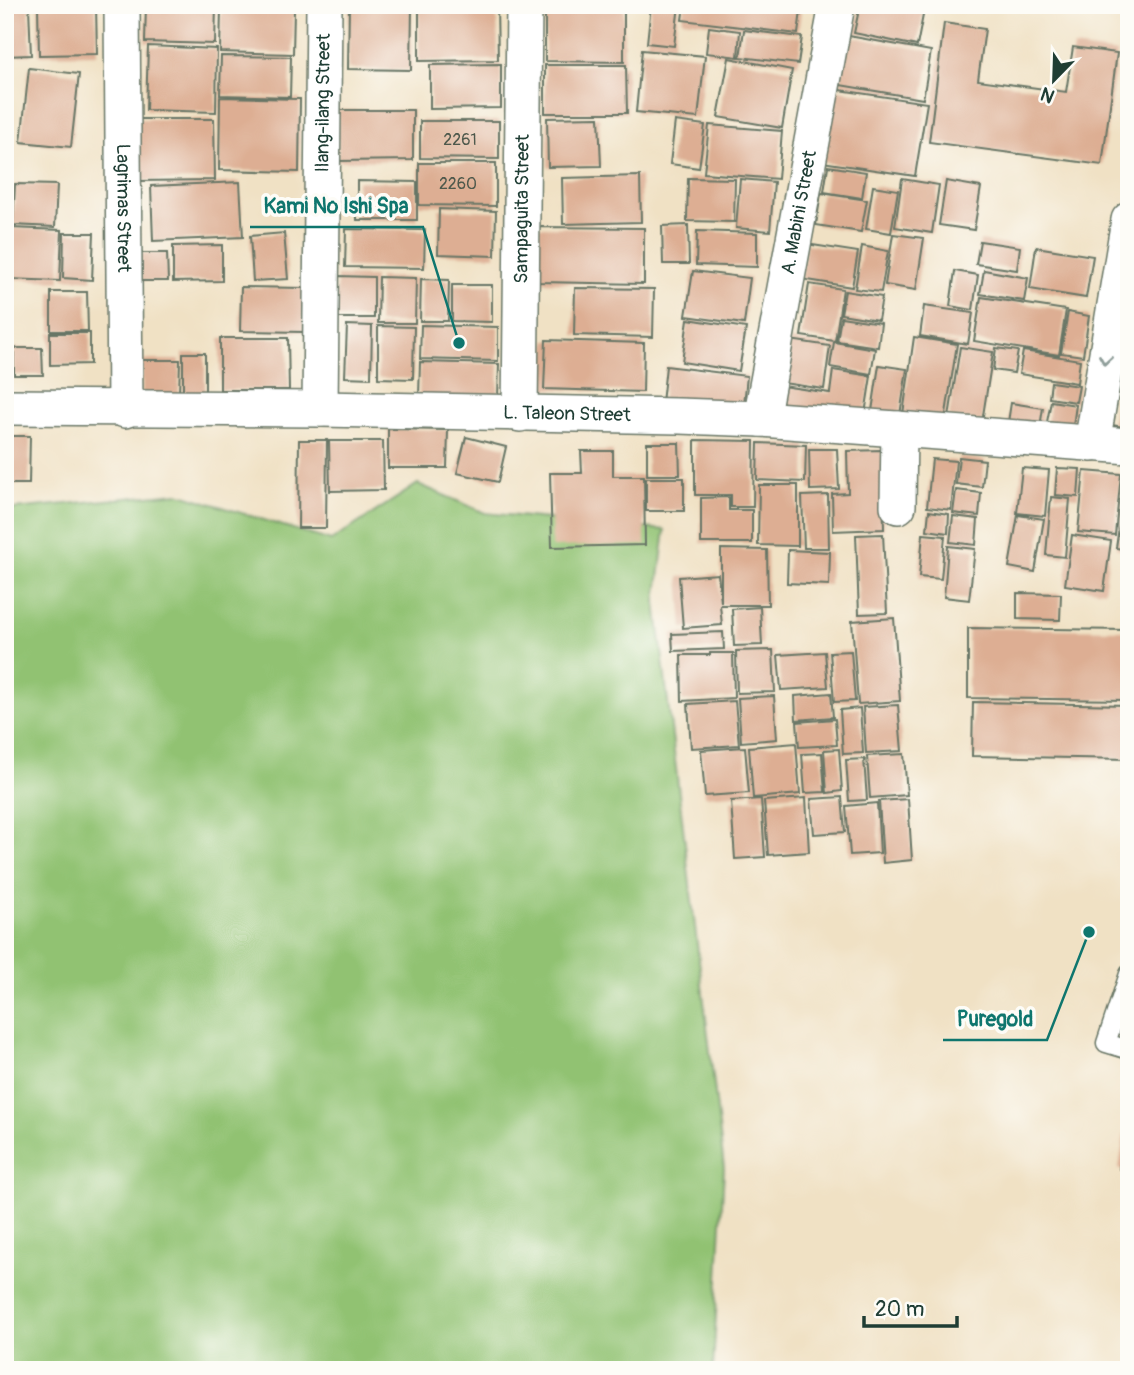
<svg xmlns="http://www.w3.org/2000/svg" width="1134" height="1375" font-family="Pangolin,sans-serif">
<rect width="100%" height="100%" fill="#fdfcf7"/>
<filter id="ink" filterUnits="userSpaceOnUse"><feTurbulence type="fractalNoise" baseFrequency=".0143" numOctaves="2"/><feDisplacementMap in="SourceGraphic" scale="14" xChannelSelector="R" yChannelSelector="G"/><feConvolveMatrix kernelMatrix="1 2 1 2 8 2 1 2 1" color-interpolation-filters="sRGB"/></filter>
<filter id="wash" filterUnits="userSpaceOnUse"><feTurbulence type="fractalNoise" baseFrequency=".00686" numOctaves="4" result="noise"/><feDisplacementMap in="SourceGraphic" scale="28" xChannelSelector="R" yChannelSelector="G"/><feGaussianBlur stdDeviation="1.57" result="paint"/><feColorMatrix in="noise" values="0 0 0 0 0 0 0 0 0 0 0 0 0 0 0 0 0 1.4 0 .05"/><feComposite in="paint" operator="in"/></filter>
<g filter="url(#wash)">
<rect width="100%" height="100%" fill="#f0e1c4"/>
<path fill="#91c272" stroke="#588053" stroke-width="2" d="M418,484L485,513L665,530L656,602L724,1168L713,1370H5V510L178,493L331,541Z"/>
<g id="blocks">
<path fill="#ddae93" d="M96,5L97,54L39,55L38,6Z
M146,5H216L215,44L145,42Z
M349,5H412L411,70L348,69Z
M497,5L498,60L419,61V6Z
M545,5H624V62L545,61Z
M651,5H679L674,46L647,43Z
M684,5H757L801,11L798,34L682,20Z
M860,5H925L917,46L854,33Z
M29,7L31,55L5,56V8Z
M221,8L294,10L293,54L220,52Z
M944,23L985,29L978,80L1066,92L1073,47L1117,53L1102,165L929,142Z
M709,27L740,31L738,57L706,53Z
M744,30L802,37L798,64L740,57Z
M849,36L931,51L923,99L840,85Z
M148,46L217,49L216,112L146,110Z
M642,50L705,56L698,118L636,112Z
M221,56L291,57L290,97L220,95Z
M729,58L792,70L782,128L718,117Z
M501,64V108L430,109V65Z
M545,65H626L627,113H545Z
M29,68L79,74L71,147L21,142Z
M833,89L927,103L915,176L822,162Z
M220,97L300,99L299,172L219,170Z
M338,110H413V160L338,161Z
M5,113H8V138H5Z
M599,117L601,166L548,167L547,118Z
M138,119H214L215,180L138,181Z
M420,121H499V159L420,158Z
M675,121L705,125L699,168L670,164Z
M709,125L782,131L778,179L704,173Z
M419,163H496V206L419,205Z
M828,166L866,172L862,198L824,192Z
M5,176H8V219H5Z
M640,176L641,222L563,224L562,178Z
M688,178L735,179L734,222L687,221Z
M740,179L774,182L770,231L736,228Z
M902,179L939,185L932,233L895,227Z
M357,181L417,182V220H357Z
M946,181L981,187L974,230L939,225Z
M240,182L243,237L153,241L151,186Z
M15,184L57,185L55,227L13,225Z
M873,186L898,190L891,233L866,229Z
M821,193L867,200L861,232L816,225Z
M439,209L496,211L495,256L438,254Z
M688,225L689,264H663L662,226Z
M539,227L644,228V284L539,282Z
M10,228L62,230L60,281L8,279Z
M346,229L425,230L424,268L345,267Z
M697,231L757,233V267L696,265Z
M64,233H94L92,280L63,278Z
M284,233L288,279L253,281L250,236Z
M893,234L924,238L916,290L885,285Z
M980,241L1020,247L1017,270L976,264Z
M806,244L858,252L852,287L801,279Z
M222,245V281L173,282V246Z
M862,246L888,251L881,292L855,289Z
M1036,247L1093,256L1086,298L1030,289Z
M141,253H167L168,281H142Z
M984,270L1028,278L1024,301L980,294Z
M693,271L750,278L744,324L686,316Z
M955,271L978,275L973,310L950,306Z
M337,276L374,277V318H336Z
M379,277L416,278L415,323H378Z
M421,279L449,280L448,321H420Z
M809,284L843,289L835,341L801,336Z
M452,285H492V322L452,321Z
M241,287L304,288V332L240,331Z
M575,288L654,289L653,337L574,335Z
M845,291L882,297L878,320L841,314Z
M51,292H87L88,331H51Z
M981,297L1066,310L1059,355L974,341Z
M924,306L973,313L968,344L920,336Z
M1068,312L1089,316L1083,356L1061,353Z
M841,317L881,323L878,347L837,341Z
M688,319L746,328L739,371L682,362Z
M347,325L372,326L371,378L345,377Z
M421,325L498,327V361L420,359Z
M5,326H8L9,388H5Z
M378,326L414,327L413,379L378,378Z
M50,333H90V364L50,365Z
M914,337L957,344L945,420L903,414Z
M220,338H288L289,390H220Z
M546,340L644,343L643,392L544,389Z
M790,340L830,346L824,389L783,383Z
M834,342L875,349L871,374L830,367Z
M1123,344L1129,345V384L1118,383Z
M960,347L993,352L982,422L949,417Z
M14,348H42L43,375H14Z
M996,348L1018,351L1014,373L993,370Z
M1023,351L1080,360L1077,383L1019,374Z
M183,353H205V395H183Z
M142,360H180L179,395H142Z
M420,362L499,364L498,398L419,396Z
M879,365L907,369L900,415L872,411Z
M666,366L747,376L743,413L662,403Z
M833,370L871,376L865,414L779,408L782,386L830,393Z
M1051,382L1079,386L1076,402L1049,398Z
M1117,387L1129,389V428L1112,425Z
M1051,401L1076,405L1073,426L1047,422Z
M1011,403L1043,408L1040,427L1008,422Z
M388,429L448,430L447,468H388Z
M5,436H30L29,484H5Z
M466,437L506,447L498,482L457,473Z
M299,440H327L326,528H298Z
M695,440L754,441L753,507H731V495H695Z
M329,441H383L384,490L330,491Z
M647,443H679L680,475H647Z
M758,443L806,445L805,482L757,480Z
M809,449H837L839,489L810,490Z
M882,450L884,529L833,531L832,494L848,493L847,451Z
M581,451H613V476H644L645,545L552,547L550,473H582Z
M959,457L985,460L982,487L956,484Z
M932,459L956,461L951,510L927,507Z
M1022,468L1049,470L1045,516L1017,513Z
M1057,468L1080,469L1078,497L1055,495Z
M1084,471L1121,474L1115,535L1078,532Z
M646,478H684V511H646Z
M1126,478L1129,479V550L1116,548Z
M759,485H798V546L758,545Z
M956,490L981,493L979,516L953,513Z
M828,495L829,548H804L802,496Z
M729,497V510H752V543H701V498Z
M1051,497L1070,499L1065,557L1046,555Z
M929,511L949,514L948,533L927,530Z
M1018,515L1044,519L1035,572L1009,567Z
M953,516L978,519L976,545L950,542Z
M883,534L887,613L859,614L856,535Z
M923,534L945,536L941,579L919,577Z
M1072,535L1111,541L1104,591L1065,585Z
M948,546L975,549L969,600L944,597Z
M721,549L767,550L768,605H720L722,625L683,628L679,577L718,574L721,602Z
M788,550L830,552L829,585L787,583Z
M1017,593L1061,594L1060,620L1017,619Z
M760,607L762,645L734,646L732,609Z
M894,618L900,701L858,704L852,621Z
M968,628L1129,630V700L968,698Z
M723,632L724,649L673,651L672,634Z
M773,650L775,692L737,693L736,651Z
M851,651L855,701L834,702L830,652Z
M825,652L828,687L781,690L778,655Z
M710,653H733L734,698L682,701L681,655H710Z
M831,693L833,717L796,720L795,696Z
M774,696L777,739L741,742L738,698Z
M735,701L739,745L691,748L688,704Z
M973,702L1129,705V759L972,756Z
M898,705L902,751L866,753L863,707Z
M860,708L863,753L843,754L840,710Z
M835,719L837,745L799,747L797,722Z
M796,743L800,794L753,798L749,747Z
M745,747L749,793L705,796L701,750Z
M839,749L842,791L827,793L824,750Z
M822,753L825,792L805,793L802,754Z
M904,754L907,795L870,798L867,756Z
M864,759L867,800L849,801L846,760Z
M842,797L845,832L814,834L811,799Z
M806,798L809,852L768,855L764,801Z
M761,799L765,857L735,859L731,801Z
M908,799L912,860L883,863L879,801Z
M877,803L880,853L850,855L846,806Z
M1127,1115H1129V1171L1119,1169Z"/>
</g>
</g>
<g filter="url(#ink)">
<use href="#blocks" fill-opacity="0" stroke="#687666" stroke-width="2"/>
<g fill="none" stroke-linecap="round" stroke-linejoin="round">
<g stroke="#687666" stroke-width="21">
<path id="lane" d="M1129,974L1106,1043L1129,1050"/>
</g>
<g stroke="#687666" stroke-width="38">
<g id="street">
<path id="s1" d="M122,5L125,410"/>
<path id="s2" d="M5,407L320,409L679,416L761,419L1129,446"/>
<path id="s3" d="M320,409L324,5"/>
<path id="s4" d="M520,414L524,5"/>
<path id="s5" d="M761,419L837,5"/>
<path d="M1092,444L1129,220"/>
<path d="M898,506L899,429"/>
</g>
</g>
<use href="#lane" stroke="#fff" stroke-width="18"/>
<use href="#street" stroke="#fff" stroke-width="35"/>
</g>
<defs><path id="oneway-chevron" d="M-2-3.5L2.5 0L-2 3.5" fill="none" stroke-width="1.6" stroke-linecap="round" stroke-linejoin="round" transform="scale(1.75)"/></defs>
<use stroke="#8f9e9a" href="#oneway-chevron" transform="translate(1105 360) rotate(99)"/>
</g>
<g text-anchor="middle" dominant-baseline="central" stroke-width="7" stroke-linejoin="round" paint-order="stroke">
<g font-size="16" fill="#4e594c">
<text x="460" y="140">2261</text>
<text x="458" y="184">2260</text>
</g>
<g font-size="19" fill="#1f3d34" stroke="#fdfcf7">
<text stroke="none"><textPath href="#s3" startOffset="306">Ilang-ilang Street</textPath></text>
<text stroke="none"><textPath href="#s1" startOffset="203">Lagrimas Street</textPath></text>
<text stroke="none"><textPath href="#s4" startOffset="205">Sampaguita Street</textPath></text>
<text stroke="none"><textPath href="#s5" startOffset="210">A. Mabini Street</textPath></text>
<text stroke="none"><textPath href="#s2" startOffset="562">L. Taleon Street</textPath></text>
</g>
</g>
<path fill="none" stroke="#0f766e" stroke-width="2.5" d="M459 343L423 227H250M1089 932L1047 1040H943"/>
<g fill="#0f766e" stroke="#fdfcf7" stroke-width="2.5">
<circle cx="459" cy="343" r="7"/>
<circle cx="1089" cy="932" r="7"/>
</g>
<g font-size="21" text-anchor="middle" font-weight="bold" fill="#0f766e" stroke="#fdfcf7" stroke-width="7" stroke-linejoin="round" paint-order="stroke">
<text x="336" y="213">Kami No Ishi Spa</text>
<text x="995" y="1026">Puregold</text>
</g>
<rect width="1134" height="1375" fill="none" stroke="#fdfcf7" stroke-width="28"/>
<g transform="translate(1054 80) rotate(203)" stroke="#fdfcf7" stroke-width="5" paint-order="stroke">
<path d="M0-5L12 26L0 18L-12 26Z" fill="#1f3d34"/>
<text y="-10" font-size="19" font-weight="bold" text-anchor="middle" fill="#1f3d34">N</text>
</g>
<path d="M864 1316v10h93v-10" fill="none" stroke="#1f3d34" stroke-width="3.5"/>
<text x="875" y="1316" font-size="21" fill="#1f3d34" stroke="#fdfcf7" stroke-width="5" paint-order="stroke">20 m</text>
</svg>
